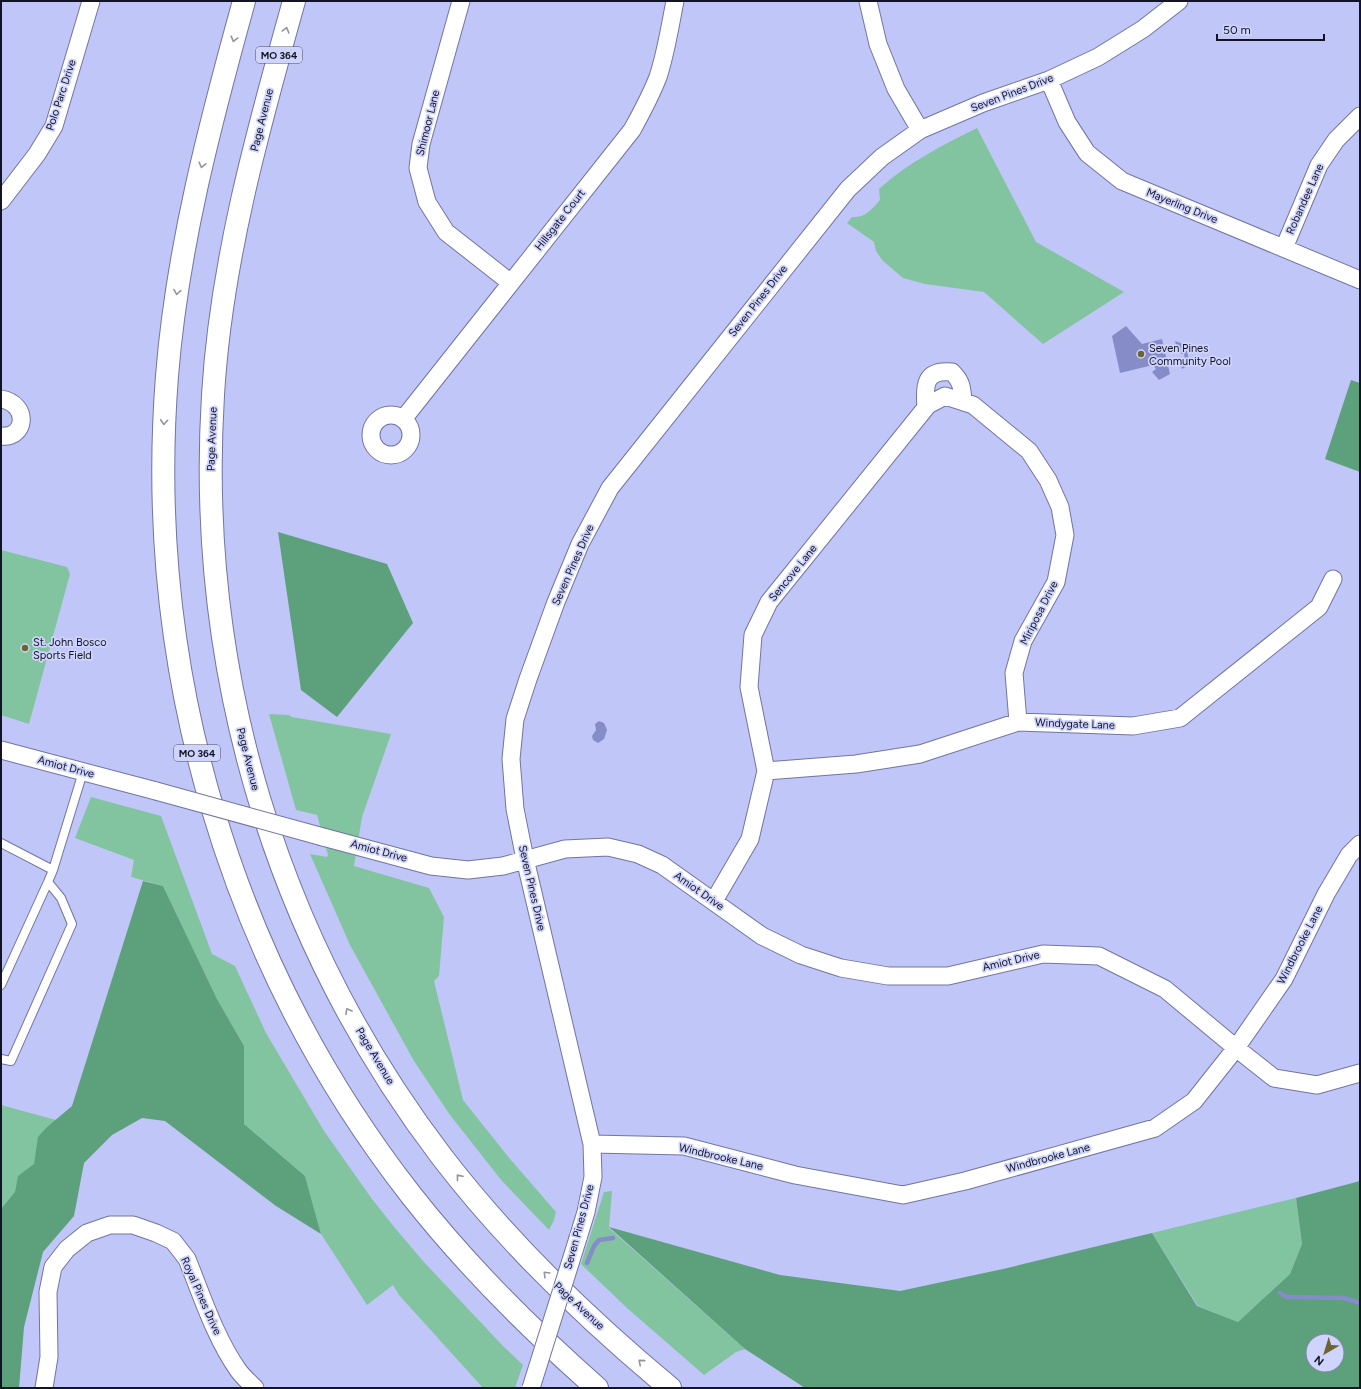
<svg xmlns="http://www.w3.org/2000/svg" width="1361" height="1389" font-family="Figtree,sans-serif">
<rect width="100%" height="100%" fill="#c0c6f7"/>
<path fill="#83c4a0" fill-rule="evenodd" d="M977,128L1036,242L1124,292L1043,344L984,292L925,284L903,278L883,261L876,251L874,242L847,223L852,217C865,218 871,210 880,200L879,189C909,162 941,146 977,128Z
M1,550L67,567L70,574L29,724L1,715Z
M269,714L289,715L292,717L391,734L362,817L354,866L429,888L444,917L439,976L434,981L463,1100L510,1159L556,1212L554,1220L549,1230L502,1181L450,1115L414,1061L350,945L310,854L327,857L328,855L317,815L296,810Z
M91,797L161,816L212,954L235,966L266,1033L324,1131L372,1199L395,1228L423,1261L503,1346L523,1365L515,1388H483L399,1295L393,1285L367,1305L321,1234L305,1176L244,1124V1046L217,999L163,886L131,877L134,860L75,838Z
M1,1105L67,1123L1,1335Z
M612,1191L609,1228L745,1349L736,1352L704,1375L627,1308L581,1264L604,1192Z
M1296,1198L1302,1244L1290,1274L1239,1321L1360,1284V1388H1028L1238,1322L1198,1306L1152,1233ZM1313,1341H1337V1365H1313Z"/>
<path fill="#5ca07c" fill-rule="evenodd" d="M1351,380L1360,383V472L1325,459Z
M278,532L387,564L413,623L337,717L301,690Z
M143,881L163,886L217,999L244,1046V1124L305,1176L321,1234L276,1206L165,1121L142,1118L112,1135L84,1163L74,1216L43,1252L24,1327L19,1388H1V1209L15,1192L18,1176L34,1164L38,1137L46,1128L72,1106Z
M1360,1181V1388H805L745,1349L609,1227L780,1275L900,1291L1003,1269L1152,1233L1197,1306L1238,1322L1290,1274L1302,1244L1296,1198ZM1313,1341H1337V1365H1313Z"/>
<path fill="#868cc8" d="M1126,326L1142,344L1162,339L1170,374L1159,380L1152,372L1156,369L1153,365L1120,373L1112,336Z
M1175,341L1189,346L1186,347L1189,360L1193,359L1194,362L1182,369L1180,362L1185,360L1184,354H1181L1180,348L1177,349Z
M599,721L604,723L607,730L604,739L598,743L593,740L592,736L596,730L595,724Z"/>
<g fill="none" stroke-linecap="round" stroke-linejoin="round">
<path stroke="#868cc8" stroke-width="4.5" d="M587,1263L594,1246L599,1240L613,1238
M1280,1293L1287,1297L1344,1298L1360,1303"/>
<g stroke="#7075a2" stroke-width="10">
<path id="service" d="M1,843L53,870L83,772
M1,985L48,882
M1,1059L11,1061L72,924L61,898L48,882L53,870"/>
</g>
<g stroke="#7075a2" stroke-width="19">
<path id="minor" d="M461,1L421,144L418,168L427,202L446,232L511,283
M868,1L878,44L896,89L920,130
M1049,80L1067,122L1087,153L1122,181L1360,280
M1,201L37,154L54,126L91,1
M1284,248L1319,165L1336,140L1360,116
M1,399C30,404 26,439 1,436
M926,407C924,385 925,369 952,372C962,382 962,388 963,402
M371 435a20 20 0 1 1 40 0a20 20 0 1 1-40 0Z
M404,418L632,130C642,112 651,95 658,77C666,53 670,26 675,1
M1,750L156,791
M766,771L856,764L920,754L1018,722L1133,726L1180,718L1319,607L1333,579
M323,837L431,866L468,870L503,866L565,849L608,847L638,854L662,865L762,936L801,955L841,968L888,976H948L1043,954L1099,956L1165,989L1236,1048L1274,1078L1317,1085L1360,1073
M714,901L750,839L766,771L749,687L753,635L769,602L928,405L945,396L973,405L1029,451L1048,480L1060,507L1065,535L1056,582L1023,641L1014,673L1018,722
M592,1144L684,1146L795,1175L903,1195L965,1181L1155,1128L1194,1101L1236,1048L1284,979L1326,894L1349,855L1360,844
M578,1238L586,1212L593,1177L592,1144L525,859L515,809L511,759L515,719L528,679L556,602L580,544L610,488L848,189L882,157L920,130L983,103L1049,80L1098,57L1143,29L1179,1
M44,1388L49,1357L48,1292L53,1267L67,1249L87,1233L110,1225H133L156,1233L173,1241L187,1259C202,1296 215,1337 238,1370C243,1377 249,1382 255,1388"/>
</g>
<g stroke="#7075a2" stroke-width="24">
<path id="motorway" d="M244,1C210,124 177,249 167,376C144,669 230,963 411,1195C466,1265 530,1329 597,1388
M294,1C258,130 221,261 213,395C196,669 275,938 442,1157C508,1243 587,1319 670,1388"/>
</g>
<use href="#service" stroke="#fff" stroke-width="8"/>
<use href="#minor" stroke="#fff" stroke-width="17"/>
<use href="#motorway" stroke="#fff" stroke-width="22"/>
<g stroke="#7075a2" stroke-width="19" stroke-linecap="butt">
<path id="minor-bridge" d="M156,791L323,837
M531,1388L578,1238"/>
</g>
<use href="#minor-bridge" stroke="#fff" stroke-width="17"/>
</g>
<defs><path id="oneway-chevron" d="M-2-3.5L2.5 0L-2 3.5" fill="none" stroke-width="1.6" stroke-linecap="round" stroke-linejoin="round"/></defs>
<g stroke="#94959c">
<use href="#oneway-chevron" transform="translate(286 30) rotate(-75)"/>
<use href="#oneway-chevron" transform="translate(234 39) rotate(105)"/>
<use href="#oneway-chevron" transform="translate(202 165) rotate(103)"/>
<use href="#oneway-chevron" transform="translate(177 292) rotate(99)"/>
<use href="#oneway-chevron" transform="translate(164 422) rotate(94)"/>
<use href="#oneway-chevron" transform="translate(348 1011) rotate(-119)"/>
<use href="#oneway-chevron" transform="translate(459 1177) rotate(-129)"/>
<use href="#oneway-chevron" transform="translate(546 1274) rotate(-135)"/>
<use href="#oneway-chevron" transform="translate(641 1362) rotate(-139)"/>
</g>
<g fill="#6d6430" stroke="#cfd4fc" stroke-width="1.5">
<circle cx="1141" cy="354" r="4"/>
<circle cx="25" cy="648" r="4"/>
</g>
<g text-anchor="middle" dominant-baseline="central" stroke-width="3.5" stroke-linejoin="round" paint-order="stroke">
<g fill="#cfd4fc" stroke="#4b4d65" stroke-width="1">
<rect x="256" y="47" width="46" height="16" rx="3"/>
<rect x="174" y="745" width="46" height="16" rx="3"/>
</g>
<g font-size="10" font-weight="bold" fill="#121324">
<text x="279" y="55">MO 364</text>
<text x="197" y="753">MO 364</text>
</g>
<g font-size="11" fill="#121324" stroke="#cfd4fc">
<text transform="translate(1012 93) rotate(-21)">Seven Pines Drive</text>
<text transform="translate(61 95) rotate(-72)">Polo Parc Drive</text>
<text transform="translate(262 120) rotate(-76)">Page Avenue</text>
<text transform="translate(428 123) rotate(-76)">Shimoor Lane</text>
<text transform="translate(1305 199) rotate(-66)">Robandee Lane</text>
<text transform="translate(1182 206) rotate(22)">Mayerling Drive</text>
<text transform="translate(560 220) rotate(-52)">Hillsgate Court</text>
<text transform="translate(758 301) rotate(-52)">Seven Pines Drive</text>
<text transform="translate(212 439) rotate(-88)">Page Avenue</text>
<text transform="translate(573 565) rotate(-66)">Seven Pines Drive</text>
<text transform="translate(793 573) rotate(-51)">Sencove Lane</text>
<text transform="translate(1039 613) rotate(-63)">Miriposa Drive</text>
<text transform="translate(1075 724) rotate(2)">Windygate Lane</text>
<text transform="translate(248 759) rotate(76)">Page Avenue</text>
<text transform="translate(66 767) rotate(15)">Amiot Drive</text>
<text transform="translate(379 851) rotate(15)">Amiot Drive</text>
<text transform="translate(532 888) rotate(77)">Seven Pines Drive</text>
<text transform="translate(699 891) rotate(35)">Amiot Drive</text>
<text transform="translate(1300 945) rotate(-63)">Windbrooke Lane</text>
<text transform="translate(1011 961) rotate(-13)">Amiot Drive</text>
<text transform="translate(375 1056) rotate(59)">Page Avenue</text>
<text transform="translate(721 1157) rotate(13)">Windbrooke Lane</text>
<text transform="translate(1048 1158) rotate(-15)">Windbrooke Lane</text>
<text transform="translate(579 1227) rotate(-75)">Seven Pines Drive</text>
<text transform="translate(201 1296) rotate(66)">Royal Pines Drive</text>
<text transform="translate(579 1306) rotate(43)">Page Avenue</text>
</g>
<g font-size="11" fill="#121324" stroke="#cfd4fc" text-anchor="start">
<text x="1149" y="348">Seven Pines<tspan x="1149" dy="13">Community Pool</tspan></text>
<text x="33" y="642">St. John Bosco<tspan x="33" dy="13">Sports Field</tspan></text>
</g>
</g>
<rect width="1361" height="1389" fill="none" stroke="#121324" stroke-width="4"/>
<g transform="translate(1325 1353) rotate(218)"><circle r="19" fill="#cfd4fc" stroke="#8387a6"/>
<path d="M0-3L7 15L0 10L-7 15Z" fill="#6d6430"/>
<text y="-6" font-size="11" font-weight="bold" text-anchor="middle" fill="#121324">N</text>
</g>
<path d="M1217 34v6h107v-6" fill="none" stroke="#121324" stroke-width="2"/>
<text x="1223" y="34" font-size="12" fill="#121324" stroke="#cfd4fc" stroke-width="3" paint-order="stroke">50 m</text>
</svg>
